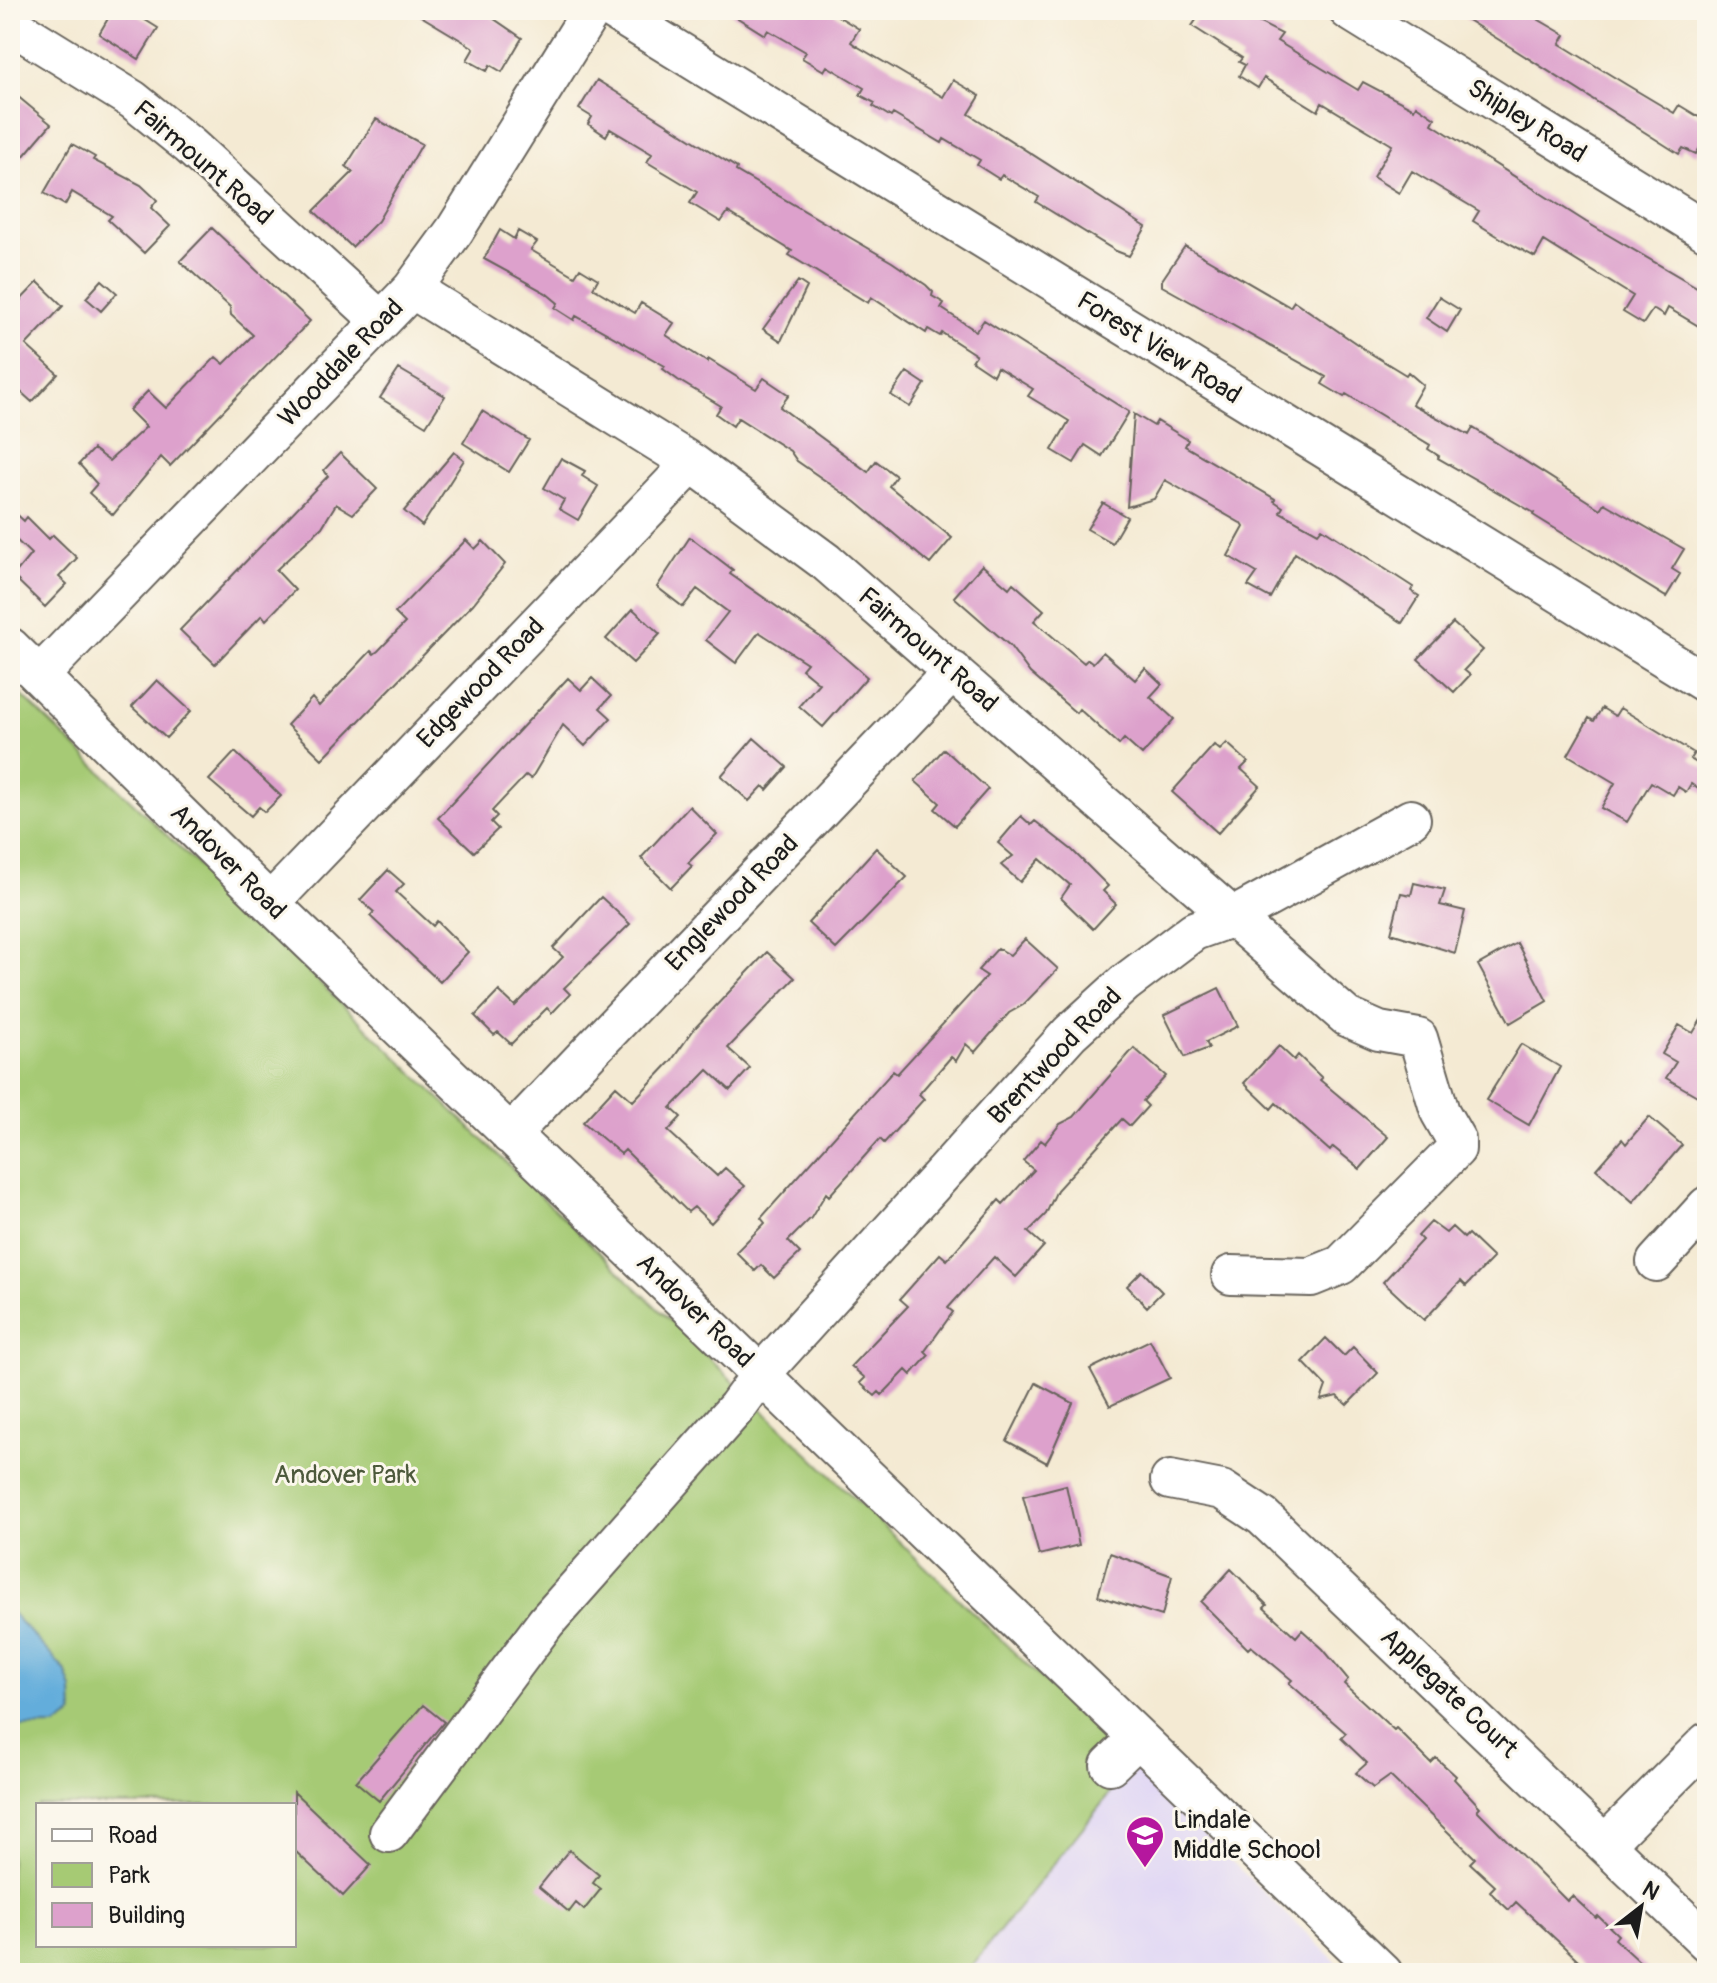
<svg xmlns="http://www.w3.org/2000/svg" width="1717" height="1983" font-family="Pangolin,sans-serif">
<rect width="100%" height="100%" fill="#fbf7ec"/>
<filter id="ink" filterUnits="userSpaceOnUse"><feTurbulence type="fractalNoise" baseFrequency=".0125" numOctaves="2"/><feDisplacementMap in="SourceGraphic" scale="16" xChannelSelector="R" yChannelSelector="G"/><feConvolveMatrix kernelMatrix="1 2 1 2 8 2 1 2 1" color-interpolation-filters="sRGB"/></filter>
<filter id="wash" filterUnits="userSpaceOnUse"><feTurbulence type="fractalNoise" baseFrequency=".006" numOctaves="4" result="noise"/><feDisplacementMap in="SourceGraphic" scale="32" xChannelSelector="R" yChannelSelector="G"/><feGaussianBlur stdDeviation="1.8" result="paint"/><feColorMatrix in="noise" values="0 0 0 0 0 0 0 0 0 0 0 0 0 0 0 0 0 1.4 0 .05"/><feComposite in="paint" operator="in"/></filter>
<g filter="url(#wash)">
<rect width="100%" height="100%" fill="#f4ead3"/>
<path fill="#dfd5f5" d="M1132,1766L1348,1973H966Z"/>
<path fill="#a6ca74" stroke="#617348" stroke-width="2" fill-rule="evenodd" d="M10,684L1132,1766L966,1973H10ZM38,1805H294V1945H38Z"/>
<path fill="#63addb" stroke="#40647c" stroke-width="2" d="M10,1611L65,1670L72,1689L73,1714L56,1726L10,1727Z"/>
<g id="blocks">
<path fill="#dda1cc" d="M113,10H129L158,28L139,59L99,34Z
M411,10H481L522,38L502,72L490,65L487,71L467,60L474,48Z
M725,10H828L859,29L851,42L855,45L943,97L953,80L980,96L969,114L1146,227L1129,256L1116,251L1036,202L1039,197L1002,175L999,179L977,165L980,160L944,139L942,143L893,114L891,117L873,106L875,103L860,95L864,88L827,66L824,71L802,58L806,52L768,30L765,35Z
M1203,10H1234L1282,34L1277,41L1358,90L1363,82L1414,109L1416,105L1435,118L1432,124L1586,222L1707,293V331L1668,308L1664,316L1653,309L1643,324L1623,312L1633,296L1544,241L1535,257L1507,242L1473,221L1479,211L1412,171L1399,193L1373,177L1392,145L1322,103L1318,111L1264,78L1258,88L1239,76L1245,65L1239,62L1242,58L1192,26Z
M1452,10H1522L1565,35L1560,44L1627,85L1674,113L1679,105L1707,122V136L1696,154L1683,148L1679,154Z
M597,80L737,168L736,171L892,262L926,285L933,292L932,296L944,303L941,308L976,331L984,320L1129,412L1102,456L1085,445L1074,463L1052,450L1069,421L1028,396L1033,389L997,367L993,375L972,361L976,355L942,333L940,336L928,329L926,333L871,297L868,303L789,255L792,251L728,212L721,222L690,203L697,192L647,162L652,154L610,129L606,136L588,124L592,117L579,109Z
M10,90L51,124L22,158L10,148Z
M376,119L422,144L378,221L352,247L314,211L353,172L346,166Z
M72,144L95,157L93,160L141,185L157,200L151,208L170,226L144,253L108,220L112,216L72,192L65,205L44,193Z
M212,228L310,321L170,466L161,457L113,515L89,493L97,484L79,464L93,449L109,461L146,427L129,410L148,391L166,408L216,357L224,364L253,335L231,315L230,307L180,261Z
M500,230L514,239L518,231L537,242L531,250L575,276L580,268L598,279L593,288L635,313L641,303L674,323L666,335L707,362L708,359L756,389L764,378L789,395L780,407L868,472L876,461L896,476L889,486L952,538L930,564L856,502L797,461L790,451L738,418L733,426L716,414L721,406L678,380L663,369L665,366L576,316L574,320L555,308L558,303L546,293L484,259Z
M1185,246L1290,307L1294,301L1370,353L1406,375L1408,372L1423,385L1412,404L1469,435L1473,428L1600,509L1604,503L1684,549L1672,569L1680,574L1666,597L1533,515L1534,513L1438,458L1439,456L1428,449L1430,445L1346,394L1344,397L1322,384L1326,377L1162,286V280Z
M102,280L117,293L101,311L86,298Z
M798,281L807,287L781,341L763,329Z
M38,282L63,306L26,345L58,374L32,402L10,382V311Z
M1439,297L1460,310L1447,332L1426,318Z
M399,369L445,396L426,426L380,398Z
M907,372L925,384L910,407L891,395Z
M482,411L529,440L509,472L463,443Z
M1134,414L1154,426L1157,421L1188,440L1185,446L1275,499L1274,501L1283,507L1280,512L1318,533L1322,528L1413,587L1411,591L1419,596L1402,623L1295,553L1270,598L1248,586L1257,573L1228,556L1244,527L1242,524L1165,480L1154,499L1127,507Z
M454,452L464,460L422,526L404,511Z
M340,453L377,489L353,514L336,504L322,527L276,570L295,590L266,620L262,615L215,664L180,630L328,476L324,470Z
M561,458L585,471L582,476L598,486L578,520L559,509L564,500L544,488Z
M1103,503L1127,517L1112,543L1087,529Z
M10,508L24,521L27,517L49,539L53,535L77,558L59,577L67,584L45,607L13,576L31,554L10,534Z
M690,537L733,570L730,574L826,641L867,677L823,727L799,706L819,683L802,669L807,663L759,632L736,663L706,640L728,612L697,589L683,607L657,587Z
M466,540L475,549L483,541L505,564L473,604L322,759L287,725L312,698L319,706L371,651L374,654L378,651L405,623L395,613Z
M982,565L1009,588L1013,583L1044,610L1034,621L1084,663L1088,659L1093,663L1103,652L1135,680L1145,668L1162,684L1150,697L1174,719L1142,755L1124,739L1119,745L1079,709L1076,713L1030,673L1010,646L954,597Z
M633,609L660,634L633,663L606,639Z
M1453,623L1483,650L1464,670L1470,675L1454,692L1418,659Z
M568,678L581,690L592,678L611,696L600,708L611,718L585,746L563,725L531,779L526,775L492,811L497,816L491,822L498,829L474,852L438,818Z
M157,680L191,711L166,738L132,707Z
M1602,708L1615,716L1620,708L1694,753L1690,759L1707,769V795L1691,784L1686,792L1678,787L1673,795L1651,782L1627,822L1601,808L1615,783L1568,755L1589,718L1594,721Z
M754,738L787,767L767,790L763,786L749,801L721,776Z
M1227,743L1248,762L1241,769L1260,786L1218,833L1172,792L1214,745L1220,750Z
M944,749L988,789L955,826L935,809L940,803L915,781Z
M235,752L281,796L265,812L259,807L251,816L209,780Z
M689,806L717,834L688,863L692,866L671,888L641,858Z
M1021,816L1031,825L1035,821L1072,850L1108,886L1103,891L1116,904L1093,929L1061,898L1070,885L1040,859L1020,882L1001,865L1013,856L998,843Z
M876,848L907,877L836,949L808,923Z
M388,870L404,884L396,892L433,926L437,921L468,952L440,982L370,916L374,912L360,900Z
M1414,883L1445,890L1440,905L1465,911L1455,953L1391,933L1401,893L1411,895Z
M601,897L630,924L564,988L570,994L552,1013L547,1008L511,1044L498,1032L494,1035L475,1016L499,991L515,1006L563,957L553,948Z
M1025,939L1058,969L1023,1005L1009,1013L975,1052L966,1044L956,1061L951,1057L919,1094L924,1099L884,1143L880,1139L829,1196L826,1193L811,1218L788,1241L800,1253L774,1278L761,1265L755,1271L736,1252L765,1223L761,1218L893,1071L897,1074L987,976L978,970L998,948L1010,955Z
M1517,943L1547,1001L1510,1023L1478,965Z
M767,952L795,978L728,1048L750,1068L730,1090L708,1070L671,1108L681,1117L668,1131L717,1176L725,1168L745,1186L711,1223L694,1207L688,1212L625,1150L621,1154L583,1122L616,1086L633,1101L671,1061L695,1028Z
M1219,988L1238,1026L1206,1042L1209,1048L1185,1057L1164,1015Z
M1707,1010V1084L1699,1097L1666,1078L1676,1062L1662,1054L1679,1025L1693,1033Z
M1521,1044L1560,1067L1529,1125L1486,1100Z
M1279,1046L1294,1060L1298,1055L1322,1078L1320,1080L1388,1137L1360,1169L1333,1147L1330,1151L1276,1103L1271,1109L1244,1083Z
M1134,1048L1166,1076L1143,1101L1148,1106L1130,1126L1122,1119L1057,1190L1046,1214L1028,1232L1044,1246L1016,1277L994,1257L948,1308L953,1312L925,1351L929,1355L911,1375L906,1370L882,1395L879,1392L875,1396L860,1383L865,1378L851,1366L908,1306L900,1299L940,1254L947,1260L999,1200L1003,1204L1034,1170L1023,1161L1041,1140L1045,1143L1060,1124L1074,1117Z
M1649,1117L1682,1145L1633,1202L1596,1169L1622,1139L1626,1144Z
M1431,1222L1446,1233L1452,1227L1464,1238L1468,1234L1493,1258L1466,1286L1461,1281L1424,1320L1383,1282L1422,1240L1418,1236Z
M1142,1271L1162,1292L1147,1307L1127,1286Z
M1326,1338L1344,1356L1353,1347L1378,1373L1347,1405L1337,1396L1321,1400L1326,1386L1303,1362Z
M1150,1340L1170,1378L1110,1406L1090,1369Z
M1036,1383L1073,1403L1047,1463L1007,1441Z
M1066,1485L1079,1545L1039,1555L1023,1496Z
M1110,1553L1172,1576L1162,1616L1098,1596Z
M1231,1569L1267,1605L1264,1608L1296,1637L1302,1630L1323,1649L1348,1679L1344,1684L1394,1730L1396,1728L1431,1763L1436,1758L1456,1776L1454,1779L1480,1807L1477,1810L1567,1901L1572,1896L1596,1918L1598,1916L1618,1935L1615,1939L1652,1973H1592L1516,1902L1509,1910L1494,1896L1490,1891L1495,1886L1470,1863L1475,1858L1390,1776L1373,1788L1356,1773L1367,1763L1341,1738L1346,1733L1289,1683L1292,1680L1251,1646L1248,1649L1201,1602Z
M423,1705L444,1722L379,1801L356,1782Z
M294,1792L371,1865L343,1896L294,1850Z
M569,1850L599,1875L593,1883L601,1889L584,1910L576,1903L569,1912L539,1887Z"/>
</g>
</g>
<g filter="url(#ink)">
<use href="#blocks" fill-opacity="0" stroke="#68645c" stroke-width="2"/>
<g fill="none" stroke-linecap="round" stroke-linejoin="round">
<g stroke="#68645c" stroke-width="42">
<path id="minor" d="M612,10L1707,684
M1348,10L1707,232
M10,24L133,100L190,146L381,321
M412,289L692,463L826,562L1347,1017L1379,1031L1418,1038L1440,1112L1456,1140V1149L1341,1265L1311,1277L1231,1275
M10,647L270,903L1383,1973
M40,675L412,289L455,230L592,10
M270,903L692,463
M510,1135L953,671
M1656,1262L1707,1206
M1170,1480L1222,1490L1263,1517L1707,1942
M1110,1765L1138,1738
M389,1833L546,1622L737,1407L761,1374L1070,1033L1125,983L1194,931L1233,917L1411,819
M1606,1843L1707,1742"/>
</g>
<use href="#minor" stroke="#fff" stroke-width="38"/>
</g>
</g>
<defs>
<g id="school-pin" transform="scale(2)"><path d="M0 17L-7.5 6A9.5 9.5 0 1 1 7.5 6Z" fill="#b5179e" stroke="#fbf7ec"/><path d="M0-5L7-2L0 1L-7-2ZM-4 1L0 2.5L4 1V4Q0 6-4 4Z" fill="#fff"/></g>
</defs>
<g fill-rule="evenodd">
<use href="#school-pin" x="1145" y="1835"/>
</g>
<g text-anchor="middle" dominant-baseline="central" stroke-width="6" stroke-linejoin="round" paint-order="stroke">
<g font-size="26" fill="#1c1c1c" stroke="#fbf7ec">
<text transform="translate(1527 121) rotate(32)">Shipley Road</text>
<text transform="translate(203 163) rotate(41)">Fairmount Road</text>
<text transform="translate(1159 348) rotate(32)">Forest View Road</text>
<text transform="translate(341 363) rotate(-46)">Wooddale Road</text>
<text transform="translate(928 650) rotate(41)">Fairmount Road</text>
<text transform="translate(481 683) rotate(-46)">Edgewood Road</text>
<text transform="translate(228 862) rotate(45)">Andover Road</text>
<text transform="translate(732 903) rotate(-46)">Englewood Road</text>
<text transform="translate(1055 1056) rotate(-46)">Brentwood Road</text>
<text transform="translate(695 1311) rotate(44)">Andover Road</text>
<text transform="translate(1449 1693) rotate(43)">Applegate Court</text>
</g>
<g font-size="26" fill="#4c593b" stroke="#fbf7ec">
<text x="345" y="1475">Andover Park</text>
</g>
<g font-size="26" fill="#1c1c1c" stroke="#fbf7ec" text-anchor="start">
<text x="1173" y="1820">Lindale<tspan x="1173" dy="30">Middle School</tspan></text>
</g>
</g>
<rect width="1717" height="1983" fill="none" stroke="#fbf7ec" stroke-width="40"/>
<rect x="36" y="1803" width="260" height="144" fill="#fbf7ec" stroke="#a29f99" stroke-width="2"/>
<rect x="52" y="1829" width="40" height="12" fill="#ffffff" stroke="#a29f99" stroke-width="2"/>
<text x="108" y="1843" font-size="24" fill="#1c1c1c">Road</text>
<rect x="52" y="1863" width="40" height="24" fill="#a6ca74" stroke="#a29f99" stroke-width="2"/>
<text x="108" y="1883" font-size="24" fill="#1c1c1c">Park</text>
<rect x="52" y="1903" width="40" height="24" fill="#dda1cc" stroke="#a29f99" stroke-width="2"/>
<text x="108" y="1923" font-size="24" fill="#1c1c1c">Building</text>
<g transform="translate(1641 1907) rotate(31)" stroke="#fbf7ec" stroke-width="6" paint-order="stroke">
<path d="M0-6L14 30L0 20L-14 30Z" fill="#1c1c1c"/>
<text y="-12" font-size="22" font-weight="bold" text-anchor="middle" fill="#1c1c1c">N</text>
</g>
</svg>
